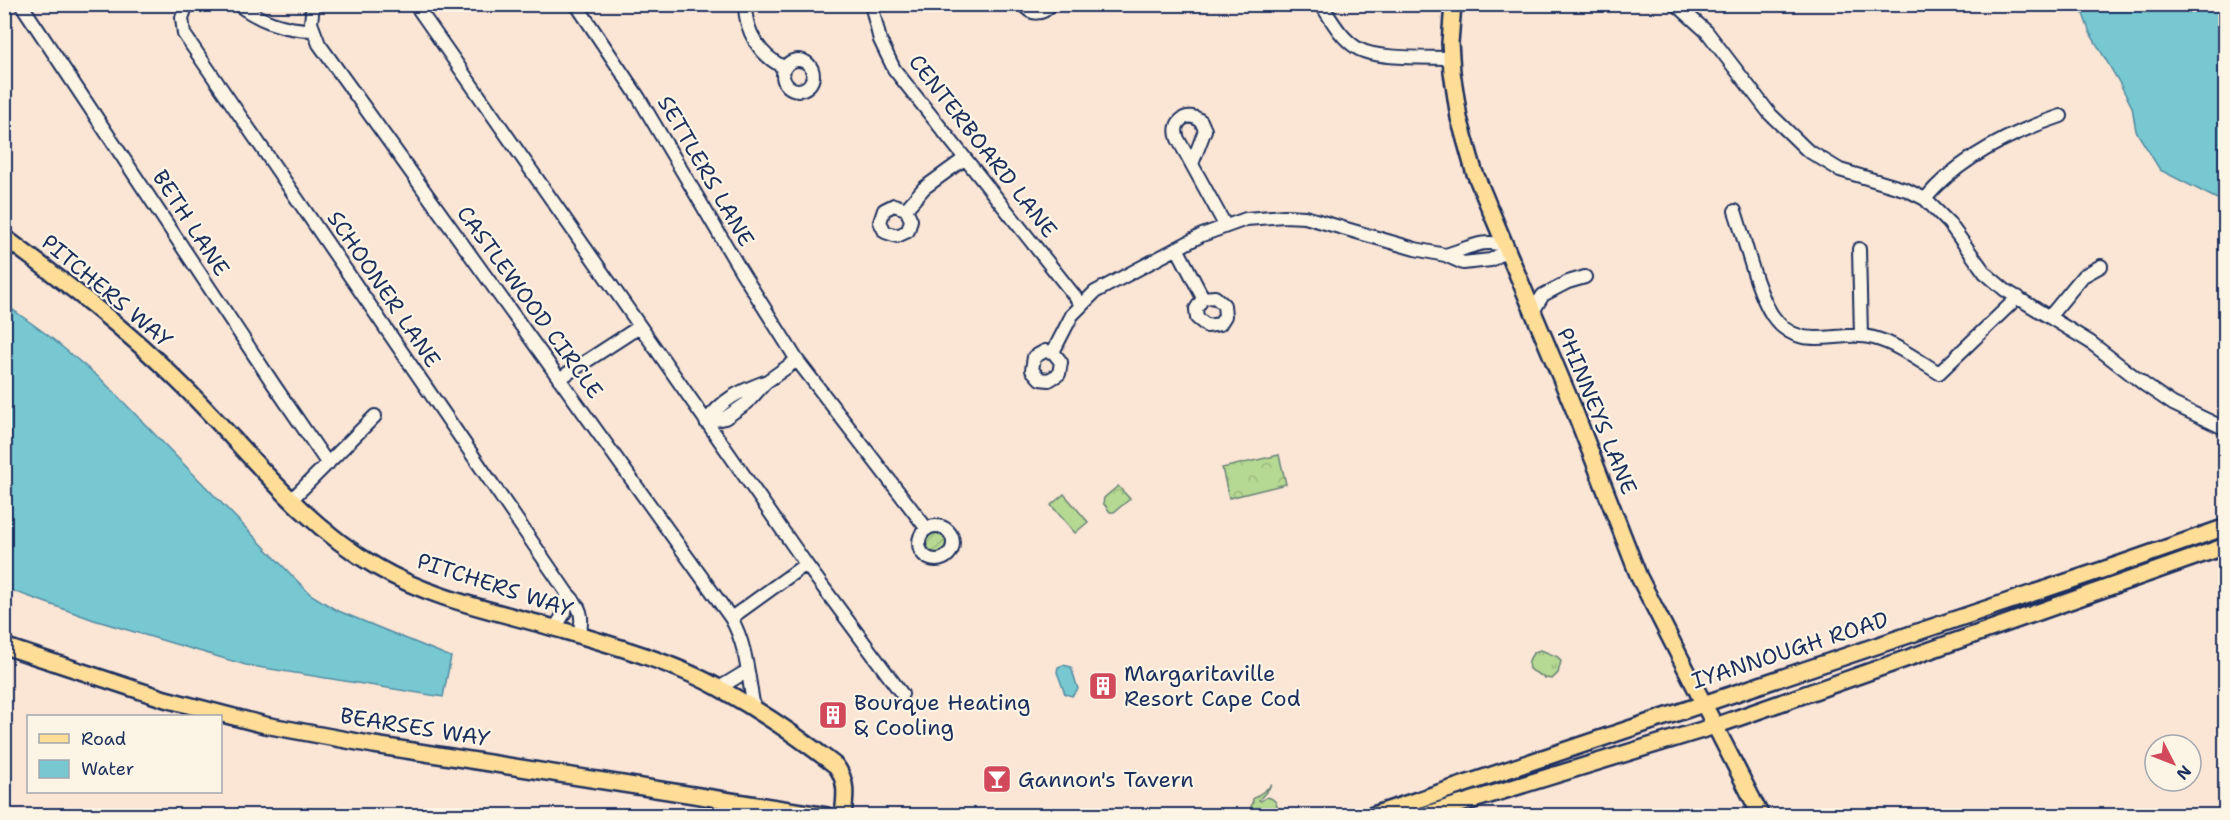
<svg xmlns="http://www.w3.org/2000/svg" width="2230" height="820" font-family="'Shantell Sans',sans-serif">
<defs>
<pattern id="grass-tufts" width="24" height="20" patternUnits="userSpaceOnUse" patternTransform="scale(1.5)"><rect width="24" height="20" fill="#b5d892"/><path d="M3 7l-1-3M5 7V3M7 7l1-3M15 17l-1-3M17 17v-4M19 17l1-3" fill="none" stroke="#9bba80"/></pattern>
<pattern id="park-crowns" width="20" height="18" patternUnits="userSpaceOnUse" patternTransform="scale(1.5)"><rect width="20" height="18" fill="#b5d892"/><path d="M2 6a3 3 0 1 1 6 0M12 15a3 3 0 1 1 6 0" fill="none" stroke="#9bba80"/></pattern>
<pattern id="garden-furrows" width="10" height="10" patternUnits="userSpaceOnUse" patternTransform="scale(1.5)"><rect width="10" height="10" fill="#b5d892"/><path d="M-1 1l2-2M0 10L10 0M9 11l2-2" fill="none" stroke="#9bba80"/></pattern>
</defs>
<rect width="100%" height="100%" fill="#fbe5d4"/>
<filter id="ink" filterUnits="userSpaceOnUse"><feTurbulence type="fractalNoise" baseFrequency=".0167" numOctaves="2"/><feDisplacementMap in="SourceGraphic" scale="12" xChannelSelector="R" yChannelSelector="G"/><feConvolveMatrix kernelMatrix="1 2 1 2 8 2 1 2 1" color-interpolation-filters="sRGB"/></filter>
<g filter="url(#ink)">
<path fill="url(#grass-tufts)" stroke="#688478" stroke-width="1.5" d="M1541,650L1558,657L1561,661L1558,673L1552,679L1545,678L1529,669C1527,660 1532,651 1541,650Z
M1272,785L1259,800L1261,801L1267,797C1280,800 1275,808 1281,815H1249L1253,799Z"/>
<path fill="url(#park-crowns)" stroke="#688478" stroke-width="1.5" d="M1279,455L1286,484L1229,498L1222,468Z
M1118,486L1130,499L1114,512H1110L1103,503L1104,498Z"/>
<path fill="url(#garden-furrows)" stroke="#688478" stroke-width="1.5" d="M925 544a11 11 0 1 1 22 0a11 11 0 1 1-22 0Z"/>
<path fill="#b5d892" stroke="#688478" stroke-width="1.5" d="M1064,494L1088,522L1075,533L1051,505Z"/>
<path fill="#77c8d1" stroke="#528ba3" stroke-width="1.5" d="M2085,4L2225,5V203L2160,170L2136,131L2132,107L2119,82L2090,33L2082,11Z
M5,304L49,336L102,380L310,594L336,610L451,657L443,697L246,665L94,620L5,588Z
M1063,665L1071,667L1078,689L1072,696L1065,694L1057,672L1058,667Z"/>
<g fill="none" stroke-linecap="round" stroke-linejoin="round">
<g stroke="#1b2f5e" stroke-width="16">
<path id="minor" d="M21,4L274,385L328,464
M187,4L182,18L184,34L567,593
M237,4C261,21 284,30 313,30
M313,4L311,23L319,44L731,618C747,646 748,677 754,708
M415,4L806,564L902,694
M576,4L639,98L741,271L797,360L927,529
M745,4C745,32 760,56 785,68
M871,4L880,40L894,69L1081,304
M1023,4C1031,16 1043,15 1051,4
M1321,4C1332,21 1341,38 1357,48C1376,60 1428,57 1451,58
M1676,4L1707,32L1770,114L1807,150L1840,170L1907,190L1925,199L1949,223L1985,273L2005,290L2090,342L2145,385L2173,404L2226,429
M783 75a15 15 0 1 1 30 0a15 15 0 1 1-30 0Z
M1192,164L1205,130L1201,121C1187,110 1171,122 1178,139L1225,225
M1925,199C1959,158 2010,133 2061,116
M906,209L911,220L908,231L897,236L885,232L880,222L884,210L894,205L906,209L924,188L964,159
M1735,211C1745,240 1756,290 1772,315C1800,356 1839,328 1874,338C1897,344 1919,361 1939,373L2018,297
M1177,248L1203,298L1196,309L1197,318L1207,326L1220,324L1225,316L1224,305L1215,297L1203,298
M1859,249L1861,336
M1532,313L1543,295L1568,282L1585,277
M2050,316L2083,276L2101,266
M1053,352L1061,362L1059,374L1049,380L1040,379L1032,370L1034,357L1045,351L1053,352L1072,315L1095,292L1202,235L1246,219L1284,216L1305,217L1415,249L1445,255L1463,263L1491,260L1501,254L1505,246C1483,237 1466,250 1445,255
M559,379L639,327
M706,422L725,418L747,403L766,382L797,360
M706,422C723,399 738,392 765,382
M291,500L375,416
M919 543a17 17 0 1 1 34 0a17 17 0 1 1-34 0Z
M731,618L806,564
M555,628L565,612L567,593C581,607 584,616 579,636
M719,688L747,671"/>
</g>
<g stroke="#1b2f5e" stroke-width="20">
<path id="major" d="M1453,4L1450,43L1452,72L1459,118L1474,171L1573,407L1639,577L1761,816
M4,237C65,282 126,329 179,382C244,445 297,521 377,567C433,600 497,611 558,629C609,644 673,662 719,688C759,710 799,737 836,766C848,782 845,797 843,816
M4,646L165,699L265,725L374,745L827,816
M1370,816L2117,565L2226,527
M1421,816L1715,726L2226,546"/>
</g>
<use href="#minor" stroke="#fcf5e5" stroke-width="12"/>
<use href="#major" stroke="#fedd96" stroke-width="15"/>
</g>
</g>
<defs>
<g id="building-square" transform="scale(1.5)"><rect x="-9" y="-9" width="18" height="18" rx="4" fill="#d1495b" stroke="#fcf5e5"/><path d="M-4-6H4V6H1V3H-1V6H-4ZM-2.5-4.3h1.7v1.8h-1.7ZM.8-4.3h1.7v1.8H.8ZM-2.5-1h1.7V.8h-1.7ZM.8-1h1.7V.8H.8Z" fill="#fff"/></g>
<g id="bar-square" transform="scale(1.5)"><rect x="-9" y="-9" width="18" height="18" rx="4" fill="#d1495b" stroke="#fcf5e5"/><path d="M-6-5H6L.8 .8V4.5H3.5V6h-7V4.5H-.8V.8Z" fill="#fff"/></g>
</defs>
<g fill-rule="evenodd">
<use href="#building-square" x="1103" y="686"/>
<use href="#building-square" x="833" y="715"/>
<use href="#bar-square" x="997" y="779"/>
</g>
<g text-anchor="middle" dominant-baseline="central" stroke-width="4.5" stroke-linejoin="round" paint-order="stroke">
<g font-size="22" fill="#1b2f5e" stroke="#fcf5e5">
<text transform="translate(983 146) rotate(52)">CENTERBOARD LANE</text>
<text transform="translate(706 171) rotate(60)">SETTLERS LANE</text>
<text transform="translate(191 223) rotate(57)">BETH LANE</text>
<text transform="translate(384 289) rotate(56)">SCHOONER LANE</text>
<text transform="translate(107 291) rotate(40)">PITCHERS WAY</text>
<text transform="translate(530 302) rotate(54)">CASTLEWOOD CIRCLE</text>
<text transform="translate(1597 411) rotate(68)">PHINNEYS LANE</text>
<text transform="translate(495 585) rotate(18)">PITCHERS WAY</text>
<text transform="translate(1790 650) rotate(-18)">IYANNOUGH ROAD</text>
<text transform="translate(415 727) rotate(9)">BEARSES WAY</text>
</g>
<g font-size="22" fill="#1b2f5e" stroke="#fcf5e5" text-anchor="start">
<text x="1124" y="673">Margaritaville<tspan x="1124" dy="25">Resort Cape Cod</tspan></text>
<text x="854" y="702">Bourque Heating<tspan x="854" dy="25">&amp; Cooling</tspan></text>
<text x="1018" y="779">Gannon's Tavern</text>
</g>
</g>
<rect width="2230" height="820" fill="none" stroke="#fcf5e5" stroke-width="24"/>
<rect x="12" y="12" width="2206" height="796" fill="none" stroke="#1b2f5e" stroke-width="2" filter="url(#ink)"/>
<rect x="27" y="715" width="195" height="78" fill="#fcf5e5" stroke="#a2a6af" stroke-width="1.5"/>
<rect x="39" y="734" width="30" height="9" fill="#fedd96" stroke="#a2a6af" stroke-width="1.5"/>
<text x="81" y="745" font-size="18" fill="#1b2f5e">Road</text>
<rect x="39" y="760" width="30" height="18" fill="#77c8d1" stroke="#a2a6af" stroke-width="1.5"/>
<text x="81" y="775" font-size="18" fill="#1b2f5e">Water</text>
<g transform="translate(2173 763) rotate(132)"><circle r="28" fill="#fcf5e5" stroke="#a2a6af" stroke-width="1.5"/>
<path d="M0-4.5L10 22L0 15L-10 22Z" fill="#d1495b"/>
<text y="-9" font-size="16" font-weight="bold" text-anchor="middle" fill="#1b2f5e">N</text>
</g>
</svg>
